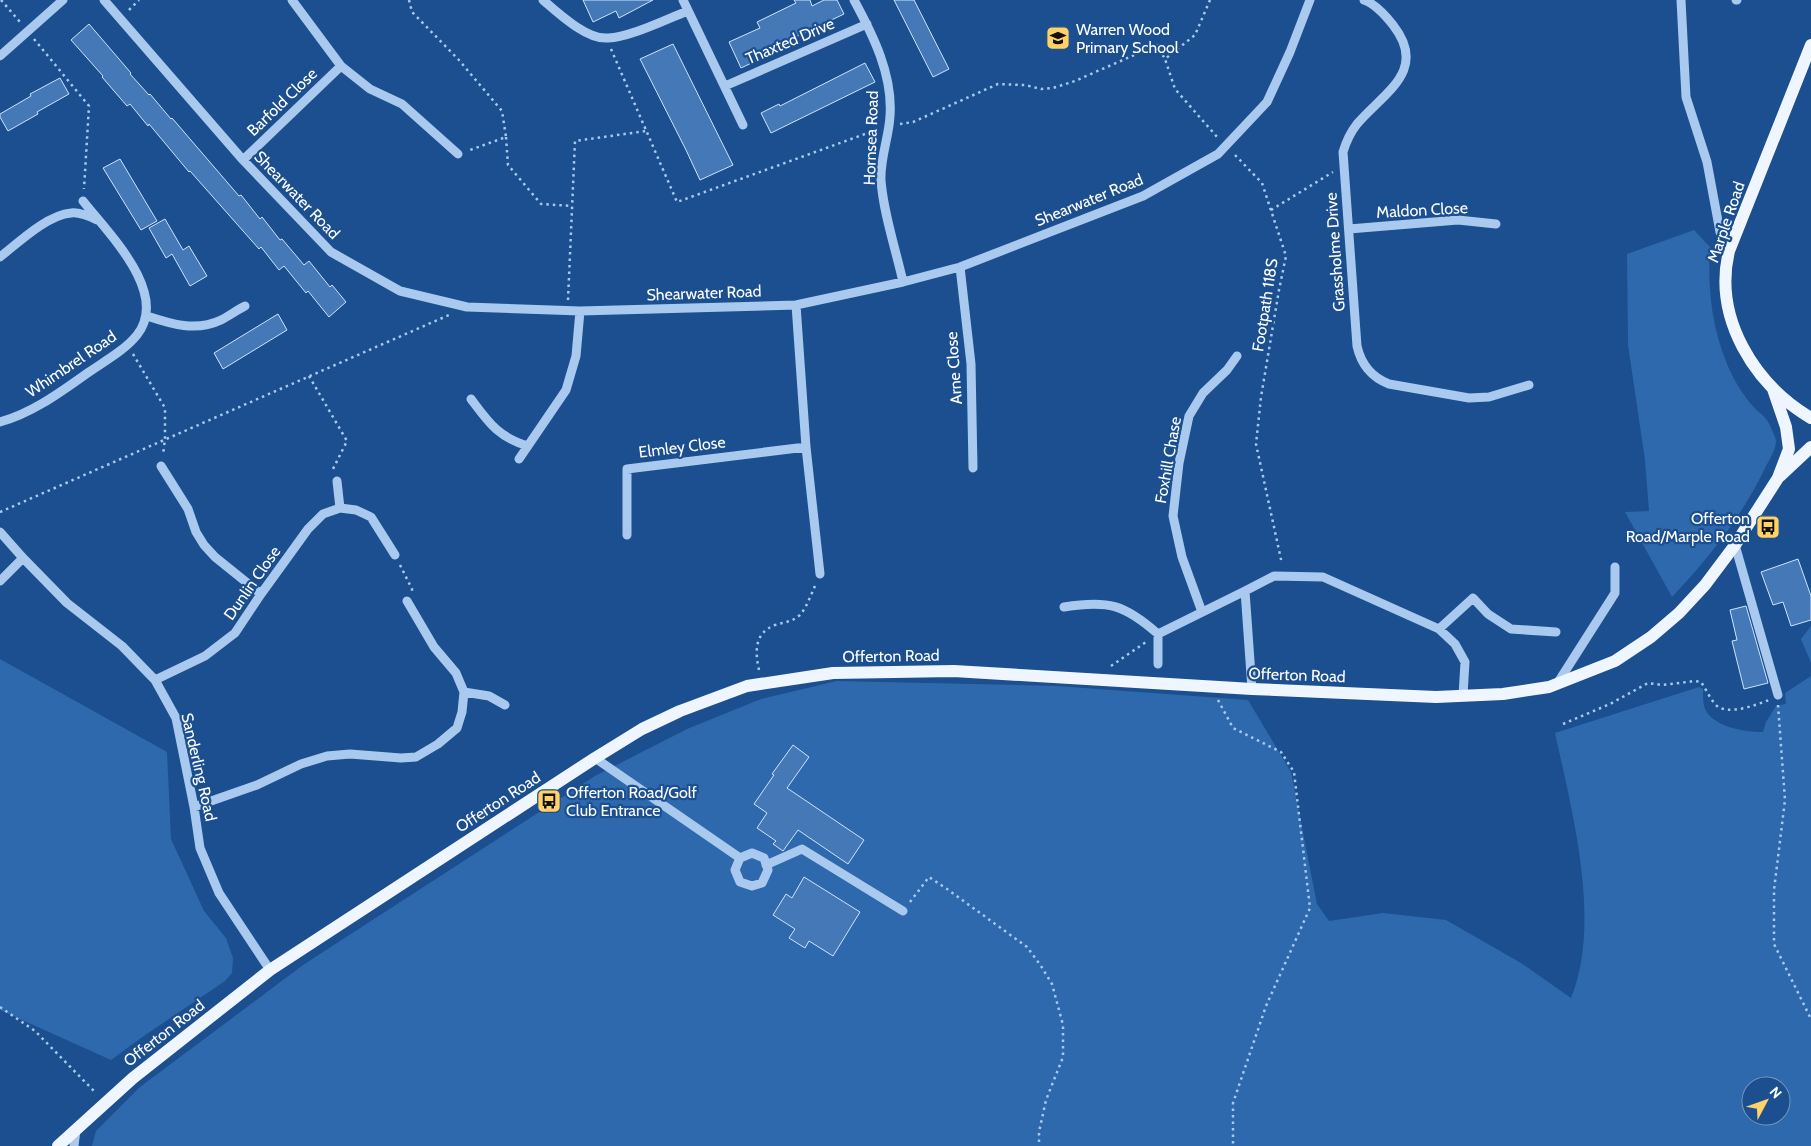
<svg xmlns="http://www.w3.org/2000/svg" width="1811" height="1146" font-family="Cabin,sans-serif">
<rect width="100%" height="100%" fill="#1b4f8f"/>
<path fill="#2e69ad" fill-rule="evenodd" d="M1694,230L1710,247C1707,293 1713,338 1734,379C1739,388 1745,397 1751,404C1761,416 1766,414 1772,430C1773,433 1776,438 1776,441C1776,449 1770,459 1766,466C1743,515 1709,558 1672,597L1625,512L1649,511L1645,460L1628,345L1627,254Z
M1811,626V663L1801,639Z
M0,659L167,752L171,839L204,911L226,938L233,958L232,973L225,981L138,1040L111,1060L0,1010Z
M1811,676V1146H92L96,1131L140,1087L303,965L595,776L687,729L761,699L837,681L1057,686L1248,700L1291,772L1317,904L1329,921L1383,913L1446,920L1521,963L1571,998C1602,922 1572,811 1555,733L1699,687L1703,689C1703,695 1703,701 1704,706C1710,727 1745,732 1763,732L1766,722L1776,706L1786,704L1785,693ZM1751,1086H1781V1116H1751Z"/>
<path fill="#4478b7" stroke="#cfe3fa" d="M583,0H653L619,18L616,11L593,22Z
M794,0H810L812,6L824,0H837L844,14L760,54L762,58L741,68L729,42L760,28L757,22L796,3Z
M894,0H914L949,69L933,77Z
M89,24L131,73L130,74L149,95L150,94L171,119L172,118L239,196L241,195L260,219L262,217L280,240L282,239L304,265L309,261L330,287L332,285L346,302L329,317L308,291L306,293L284,266L279,270L261,247L259,249L190,171L189,172L149,124L148,126L130,104L127,106L102,77L103,76L71,40Z
M673,44L733,165L700,180L686,150L640,59Z
M865,63L875,82L771,133L761,113L779,104L780,106Z
M60,78L69,94L37,112L38,114L8,131L0,117V114L31,96L30,94Z
M120,159L157,221L141,230L103,168Z
M165,219L183,250L189,246L207,276L190,286L172,254L166,258L149,228Z
M278,314L287,330L223,369L214,353Z
M1798,559L1811,596V620L1791,626L1783,602L1773,605L1761,572Z
M1746,606L1768,683L1744,689L1732,641L1737,640L1730,610Z
M793,745L809,757L787,788L864,840L848,864L798,830L783,851L773,844L776,841L757,828L767,813L754,804L774,775L772,774Z
M804,877L860,912L833,956L809,941L805,948L789,938L795,929L773,915L786,894L792,898Z"/>
<g fill="none" stroke-linecap="round" stroke-linejoin="round">
<path stroke="#a9c9ee" stroke-width="2.5" stroke-dasharray="2.5 4" stroke-linecap="butt" d="M1,0L20,22
M409,0L412,12L458,59L502,111L506,137L470,150
M1210,0L1195,35L1165,59L1175,89L1218,138
M129,10L139,0
M34,39L89,106L84,189
M611,49L677,202L876,130
M900,124L913,122L998,84L1025,85L1041,89L1053,88L1075,81L1157,45L1165,59
M506,137L508,165L541,204L572,206
M1235,155L1262,183L1286,256L1279,290L1261,397L1256,444L1282,564
M1271,210L1333,172
M568,300L575,141L646,131
M133,354L165,408V439L163,455
M309,376L347,441L332,471
M0,512L449,315
M400,565L412,589V591
M1111,666L1146,642
M759,670C755,652 754,633 775,625C785,622 792,622 800,615C807,607 811,594 816,584
M1218,700L1233,728L1281,752L1294,772L1310,908L1266,1006L1233,1103V1146
M1778,705L1785,800L1774,890V944L1811,1019
M1563,724L1610,704L1648,683L1662,685L1695,681L1701,682C1706,689 1710,699 1716,705C1727,716 1756,705 1769,700
M910,902L929,877L947,889L1027,947L1041,966L1052,984L1063,1025V1057L1046,1100L1039,1132V1146
M0,1007L35,1031L96,1093"/>
<path stroke="#a9c9ee" stroke-width="9" d="M104,0L243,160L331,252L400,291L467,307L580,311L796,305L903,282L960,267L1143,196L1218,154L1267,102L1290,52L1310,0
M292,0L341,66
M543,0C558,13 587,40 608,38C631,37 666,19 688,11
M683,0L743,125
M854,0C873,35 893,75 890,116C889,137 880,158 881,180C883,212 896,250 903,282
M1364,0C1375,4 1386,16 1393,25C1429,71 1383,93 1357,124C1350,133 1346,142 1343,152L1357,346C1361,364 1371,377 1389,384L1469,398L1489,397L1529,385
M1681,0L1686,97L1707,162L1720,232L1729,251
M1736,0H1737
M0,56L63,0
M725,86L867,24
M243,160L341,66L370,89L402,104L458,154
M1349,229L1458,220L1496,224
M0,257C18,243 47,215 71,213C80,212 89,216 97,220
M960,267L971,364L973,468
M796,305L806,447L820,574
M147,316C171,324 196,332 221,320C229,316 237,310 245,306
M471,399C489,423 498,437 528,446
M0,422C33,413 62,391 89,372C105,361 125,350 137,335C170,293 108,233 83,201
M519,459L566,390L576,356L580,311
M161,466L188,509L196,532L204,545L215,557L261,594
M337,481L340,508
M0,532L23,558L67,603L122,646L155,680L176,718L194,807L200,848L219,893L270,970
M627,535V469L806,447
M1735,545L1778,695
M0,581L23,558
M1064,607C1108,600 1124,604 1158,634
M1202,612L1182,557L1173,516L1179,463L1189,416L1203,393L1227,370L1237,356
M1439,629L1473,598L1488,614L1511,629L1556,632
M1158,664V634L1245,591
M155,680L205,656L235,633L261,594L308,529L323,514L340,508L356,510L371,517L395,555
M1557,684L1615,593V567
M1252,689L1245,591L1274,576L1323,577L1439,629L1455,644L1465,662L1463,695
M464,692L489,696L505,705
M595,758L740,858L752,853L764,858L768,870L762,883L752,886L740,882L735,870L740,858
M194,807L257,785L301,764L327,756L350,754L401,758L416,757L438,744L457,728L462,712L464,692L456,673L434,647L407,601
M766,865L802,849L903,911
M74,1146L76,1130"/>
<path stroke="#f0f6ff" stroke-width="12" d="M1811,45L1729,251C1713,318 1754,384 1811,418
M1780,476L1811,447
M58,1146L133,1078L270,970L595,758L642,729L680,711L747,686L833,673L954,671L1252,689L1436,697L1503,694L1549,687L1615,661L1651,637L1679,613L1705,585L1735,545L1778,478L1789,449L1786,427L1773,389"/>
</g>
<defs>
<g id="school-square" transform="scale(1.25)"><rect x="-9" y="-9" width="18" height="18" rx="4" fill="#ffd166" stroke="#1b4f8f"/><path d="M0-5L7-2L0 1L-7-2ZM-4 1L0 2.5L4 1V4Q0 6-4 4Z" fill="#111"/></g>
<g id="bus-square" transform="scale(1.25)"><rect x="-9" y="-9" width="18" height="18" rx="4" fill="#ffd166" stroke="#1b4f8f"/><path d="M-5-6H5V4H4V6H2V4H-2V6H-4V4H-5ZM-3.5-4V0h7V-4ZM-3.5 1.2v1.5H-2V1.2ZM2 1.2v1.5H3.5V1.2Z" fill="#111"/></g>
</defs>
<g fill-rule="evenodd">
<use href="#school-square" x="1058" y="38"/>
<use href="#bus-square" x="1768" y="527"/>
<use href="#bus-square" x="549" y="801"/>
</g>
<g text-anchor="middle" dominant-baseline="central" stroke-width="4.5" stroke-linejoin="round" paint-order="stroke">
<g font-size="16" fill="#fff" stroke="#1b4f8f" text-anchor="start">
<text x="1076" y="29">Warren Wood<tspan x="1076" dy="18">Primary School</tspan></text>
<text x="1750" y="518" text-anchor="end">Offerton<tspan x="1750" dy="18">Road/Marple Road</tspan></text>
<text x="566" y="792">Offerton Road/Golf<tspan x="566" dy="18">Club Entrance</tspan></text>
</g>
<g font-size="16" fill="#fff" stroke="#1b4f8f">
<text transform="translate(790 41) rotate(-23)">Thaxted Drive</text>
<text transform="translate(282 102) rotate(-44)">Barfold Close</text>
<text transform="translate(871 138) rotate(-88)">Hornsea Road</text>
<text transform="translate(297 195) rotate(46)">Shearwater Road</text>
<text transform="translate(1089 200) rotate(-22)">Shearwater Road</text>
<text transform="translate(1422 210) rotate(-3)">Maldon Close</text>
<text transform="translate(1726 222) rotate(-71)">Marple Road</text>
<text transform="translate(1335 252) rotate(-94)">Grassholme Drive</text>
<text transform="translate(704 293) rotate(-2)">Shearwater Road</text>
<text transform="translate(1265 305) rotate(-81)">Footpath 118S</text>
<text transform="translate(71 364) rotate(-34)">Whimbrel Road</text>
<text transform="translate(954 368) rotate(-94)">Arne Close</text>
<text transform="translate(682 447) rotate(-7)">Elmley Close</text>
<text transform="translate(1168 460) rotate(-80)">Foxhill Chase</text>
<text transform="translate(252 583) rotate(-55)">Dunlin Close</text>
<text transform="translate(891 656) rotate(-1)">Offerton Road</text>
<text transform="translate(1297 675) rotate(2)">Offerton Road</text>
<text transform="translate(199 767) rotate(77)">Sanderling Road</text>
<text transform="translate(498 802) rotate(-33)">Offerton Road</text>
<text transform="translate(164 1033) rotate(-38)">Offerton Road</text>
</g>
</g>
<g transform="translate(1766 1101) rotate(49)"><circle r="24" fill="#1b4f8f" stroke="#7695bc"/>
<path d="M0-4L9 19L0 12L-9 19Z" fill="#ffd166"/>
<text y="-8" font-size="14" font-weight="bold" text-anchor="middle" fill="#ffffff">N</text>
</g>
</svg>
